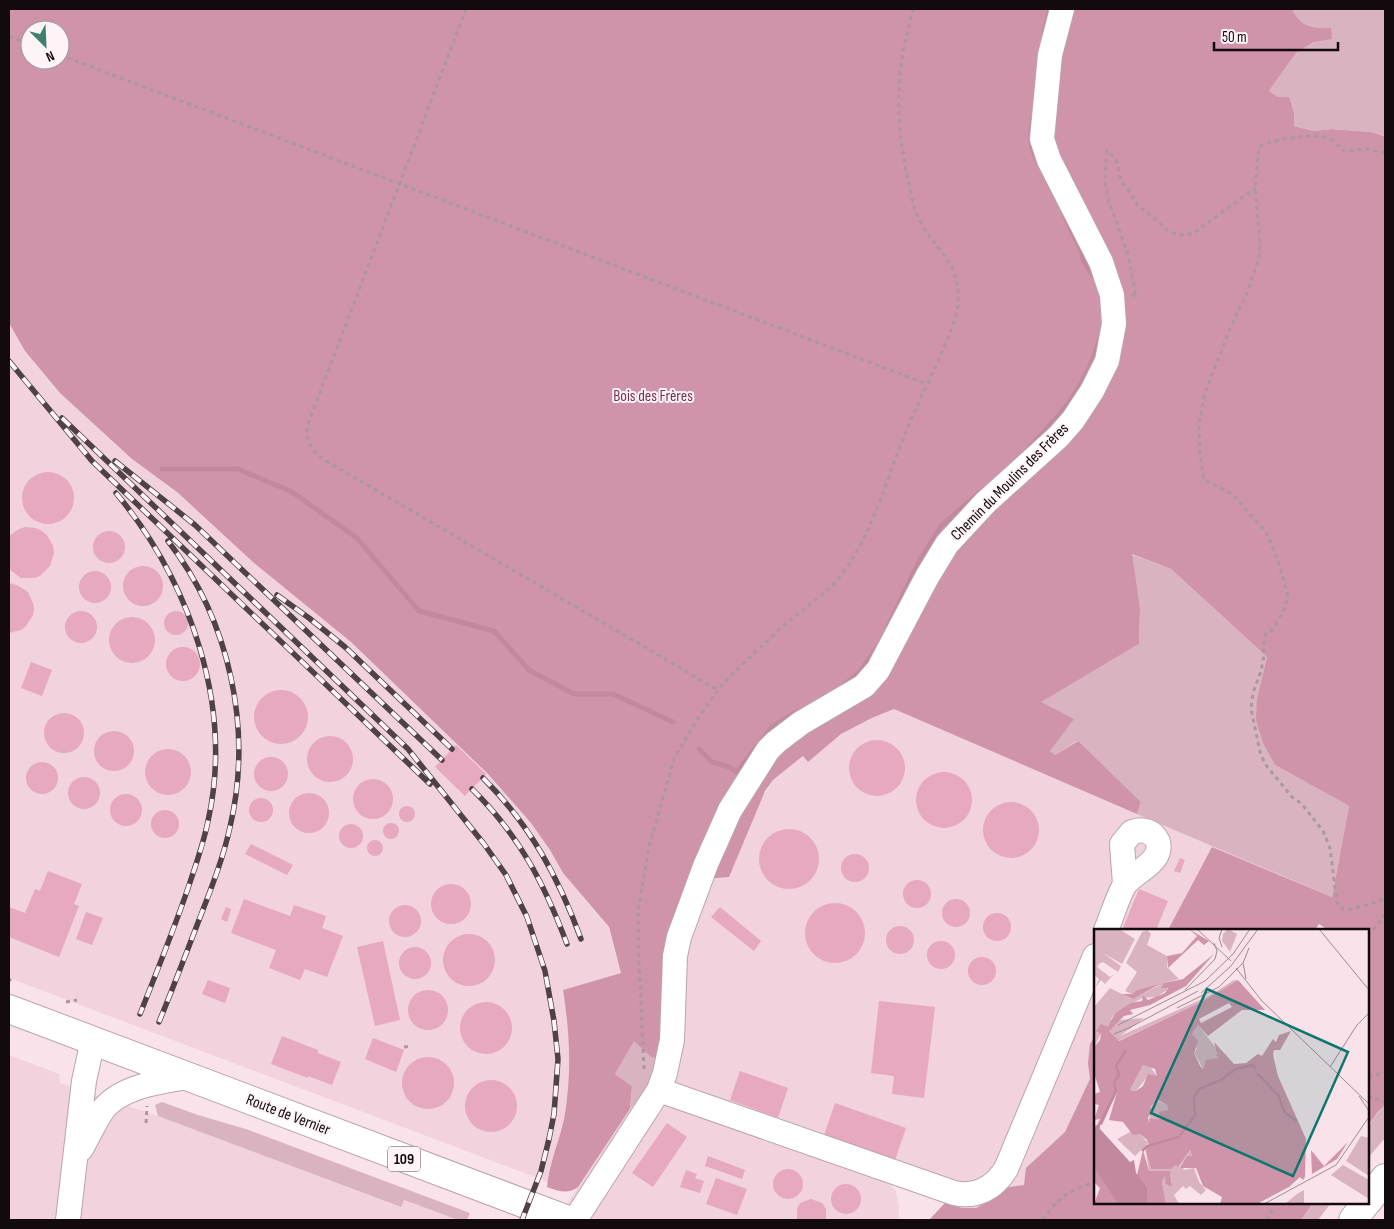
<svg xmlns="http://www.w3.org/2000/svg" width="1394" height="1229" font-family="'Sofia Sans Condensed',sans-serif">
<rect width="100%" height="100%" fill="#fae2ea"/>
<path fill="#f1d2dd" d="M9,323L25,351L60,393L132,459L177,492L254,563L351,642L488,774L531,823L550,850L563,873L608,927L621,973L563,990L569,1029L570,1064L569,1087L563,1121L548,1182L9,978Z
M894,709L1332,897L1306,930H1095V1174L1009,1187L996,1197L976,1208H962L945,1203L884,1178L896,1191L899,1207L898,1220H556L630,1109L651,1086L669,951L773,780L804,756L808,761L841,734L873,718Z
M9,1055L59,1074L60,1083L158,1116L400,1207L403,1200L458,1220H9Z"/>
<path fill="#d9b3c0" d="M1292,9H1385V136L1371,132L1331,129L1314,131L1294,126V113L1278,97L1269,91L1296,53L1330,28C1311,28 1301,27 1292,9Z
M1131,554L1171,569L1267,657L1257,698L1275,765L1349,806L1332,897L1137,814L1141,802L1077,741L1055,755L1050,751L1040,702L1139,644L1140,608Z
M634,1040L651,1057L660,1059L651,1086L630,1109L632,1086L615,1074Z
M162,1102L198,1115L249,1130L470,1213L467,1220H458L404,1200L401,1207L158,1116L155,1105Z
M1385,1105V1138L1368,1158C1368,1131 1365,1125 1385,1105Z
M1313,1203H1331L1318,1220H1301Z"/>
<path fill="#cf94aa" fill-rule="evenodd" d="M9,9H1292C1301,27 1311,28 1331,28L1332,39L1313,42L1296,53L1269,91L1278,97H1289L1294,113V126L1314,131L1331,129L1371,132L1384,136L1385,135V1105L1377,1113L1368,1126V930H1328L1319,924L1315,930H1168L1212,847L1332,897L1349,806L1275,765L1263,743L1256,720L1257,698L1267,657L1171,569L1132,554L1140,608L1139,644L1041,702L1074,719L1050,751L1055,755L1078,741L1141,802L1137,814L894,709L872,718L841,734L808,762L803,756L773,780L765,791L729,877L691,880L660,1059L651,1057L634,1041L615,1074L632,1086L630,1109L578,1187C567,1195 559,1191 547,1187C549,1164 559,1142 564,1119C572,1075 570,1034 563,990L621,973L609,927L563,873L550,850L531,823L488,774L351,642L254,563L177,492L132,459L60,393L25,351L9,323ZM30,30H60V60H30Z
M1095,1035V1203H1313L1301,1220H929L945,1203L962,1208H976L996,1197L1009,1187L1024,1185L1026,1168L1065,1132L1090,1079L1088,1063L1090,1044Z"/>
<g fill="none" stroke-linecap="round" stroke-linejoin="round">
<path stroke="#c2889d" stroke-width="5" d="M1044,33L1050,9
M1033,118C1029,136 1030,148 1039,164
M1065,217L1082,252L1083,260L1093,276
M1028,449C1063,412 1086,388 1100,338
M162,469H238L292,492L357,538L419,611L494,631L529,670L574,694H613L673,722
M888,626L920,560L941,526L979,493
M844,685L860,672L876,649
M699,749L712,762L729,767L737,772L772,727L797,712"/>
</g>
<path fill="#e6a9bf" d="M22 498a26 26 0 1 1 52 0a26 26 0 1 1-52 0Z
M25,527L36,528L42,531L47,535L53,546L54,553L50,566L40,576L34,578H21L9,569V536L19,529Z
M93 547a16 16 0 1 1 32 0a16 16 0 1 1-32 0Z
M123 586a20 20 0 1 1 40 0a20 20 0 1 1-40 0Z
M79 587a16 16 0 1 1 32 0a16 16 0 1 1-32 0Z
M9,583L17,585L28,592L33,603L34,609L33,615L26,626L21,630L9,633Z
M65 627a16 16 0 1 1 32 0a16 16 0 1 1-32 0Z
M164 623a12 12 0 1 1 24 0a12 12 0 1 1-24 0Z
M109 640a23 23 0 1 1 46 0a23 23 0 1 1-46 0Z
M166 664a17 17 0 1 1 34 0a17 17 0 1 1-34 0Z
M31,662L52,670L42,696L21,688Z
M254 717a27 27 0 1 1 54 0a27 27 0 1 1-54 0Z
M44 733a20 20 0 1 1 40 0a20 20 0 1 1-40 0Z
M94 751a20 20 0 1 1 40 0a20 20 0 1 1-40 0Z
M307 759a23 23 0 1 1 46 0a23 23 0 1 1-46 0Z
M849 768a28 28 0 1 1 56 0a28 28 0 1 1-56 0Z
M456,745L486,774L465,796L435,767Z
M145 772a23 23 0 1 1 46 0a23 23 0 1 1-46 0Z
M254 774a17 17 0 1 1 34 0a17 17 0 1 1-34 0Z
M26 778a16 16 0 1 1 32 0a16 16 0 1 1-32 0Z
M916 800a28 28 0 1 1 56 0a28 28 0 1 1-56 0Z
M68 793a16 16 0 1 1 32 0a16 16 0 1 1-32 0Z
M353 799a20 20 0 1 1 40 0a20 20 0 1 1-40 0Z
M289 813a20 20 0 1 1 40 0a20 20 0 1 1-40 0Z
M110 810a16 16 0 1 1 32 0a16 16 0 1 1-32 0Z
M249 810a12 12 0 1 1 24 0a12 12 0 1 1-24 0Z
M983 830a28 28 0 1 1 56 0a28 28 0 1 1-56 0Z
M399 814a8 8 0 1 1 16 0a8 8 0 1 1-16 0Z
M151 824a14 14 0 1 1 28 0a14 14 0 1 1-28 0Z
M383 831a8 8 0 1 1 16 0a8 8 0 1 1-16 0Z
M339 836a12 12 0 1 1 24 0a12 12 0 1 1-24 0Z
M759 859a30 30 0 1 1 60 0a30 30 0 1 1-60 0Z
M367 848a8 8 0 1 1 16 0a8 8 0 1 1-16 0Z
M251,844L293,865L287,875L245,854Z
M841 868a14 14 0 1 1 28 0a14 14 0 1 1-28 0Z
M1180,858L1185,860L1180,873L1174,871Z
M48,871L82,884L74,904L79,906L59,957L9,937V907L25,913L35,889L40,891Z
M903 894a14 14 0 1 1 28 0a14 14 0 1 1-28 0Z
M431 904a20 20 0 1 1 40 0a20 20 0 1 1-40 0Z
M1139,889L1168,901L1156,930H1122Z
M244,899L290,916L294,905L326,916L322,928L343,936L327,977L305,969L300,980L269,968L276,950L231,933Z
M942 913a14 14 0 1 1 28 0a14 14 0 1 1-28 0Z
M805 933a30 30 0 1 1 60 0a30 30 0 1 1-60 0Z
M389 921a16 16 0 1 1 32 0a16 16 0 1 1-32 0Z
M226,907L231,909L227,922L221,919Z
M720,907L761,941L754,951L711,917Z
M86,912L103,918L92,945L76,939Z
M983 927a14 14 0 1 1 28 0a14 14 0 1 1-28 0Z
M886 940a14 14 0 1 1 28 0a14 14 0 1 1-28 0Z
M443 960a26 26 0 1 1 52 0a26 26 0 1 1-52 0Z
M383,941L400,1020L375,1026L357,947Z
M927 955a14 14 0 1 1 28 0a14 14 0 1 1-28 0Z
M399 963a16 16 0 1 1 32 0a16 16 0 1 1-32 0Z
M968 971a14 14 0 1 1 28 0a14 14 0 1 1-28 0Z
M208,980L230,988L225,1003L202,994Z
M408 1010a20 20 0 1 1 40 0a20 20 0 1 1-40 0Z
M879,1001L935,1007L924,1098L892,1094L894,1076L871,1073Z
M460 1028a26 26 0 1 1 52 0a26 26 0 1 1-52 0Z
M282,1036L318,1050V1053L341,1062L332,1085L308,1076V1078L271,1064Z
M373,1038L404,1050L396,1072L365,1059Z
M402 1083a26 26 0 1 1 52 0a26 26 0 1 1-52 0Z
M740,1071L788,1088L778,1118L730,1100Z
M465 1106a26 26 0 1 1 52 0a26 26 0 1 1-52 0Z
M835,1103L906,1128L894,1163L823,1138Z
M667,1123L687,1137L653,1187L632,1173Z
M708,1156L745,1170L742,1179L705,1166Z
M773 1184a15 15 0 1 1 30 0a15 15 0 1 1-30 0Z
M686,1170L697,1174L695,1178L704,1181L700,1193L680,1187Z
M716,1178L747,1189L737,1215L706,1204Z
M831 1199a15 15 0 1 1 30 0a15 15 0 1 1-30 0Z
M811,1199L822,1203L826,1209V1220H797V1209L800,1203Z"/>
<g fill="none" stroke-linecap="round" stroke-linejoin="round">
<g stroke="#bba4ac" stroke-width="26">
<path id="minor" d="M1106,930C1111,919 1119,892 1126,883C1136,871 1163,862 1158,842C1153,831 1143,828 1132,832L1122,844L1125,884
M659,1090L954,1193C977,1198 994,1188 1006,1169L1095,956
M81,1149C88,1137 94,1123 102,1111C119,1087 161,1081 188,1077
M68,1220L84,1081L93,1040
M575,1220L659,1090L665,1073L672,1040L675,956L679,937L706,864L730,810L768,750L776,742L801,723L864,686L878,670L927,577L947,544L985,503L1058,437L1073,420L1092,391L1107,361L1114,324L1112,295L1101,262L1049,160L1042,139L1050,55L1062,9"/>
</g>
<g stroke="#bba4ac" stroke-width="30">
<path id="major" d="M9,1009L568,1220"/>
</g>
<g stroke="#bba4ac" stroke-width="30">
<path id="highway" d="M1368,1201L1385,1178
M1353,1220L1366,1203"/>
</g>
<path stroke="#aa989e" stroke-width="3" stroke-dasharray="4 4" stroke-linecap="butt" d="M466,9L308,424C304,439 311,450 323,459L718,690
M9,36L30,44
M60,55L927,384
M1385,153L1366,149L1344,151C1338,146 1333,139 1325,137C1313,133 1270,140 1259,147L1255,188L1260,242L1259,258L1247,293L1229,331L1205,393L1199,424L1200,454L1204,480L1232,494L1266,532L1277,558L1288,596L1284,609L1275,626L1271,631L1266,634L1263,646L1264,656L1261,671L1253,693L1251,709L1260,752L1265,764L1292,797L1301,803L1323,831L1330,848L1337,903C1339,905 1340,908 1343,909C1351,911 1377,902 1385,898
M1132,294L1136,297L1128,254L1108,199L1105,179L1107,151L1116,159L1121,181L1131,193L1137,205L1152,216L1169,232L1183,235L1194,233L1255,188
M1368,936L1385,915
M9,979L11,981
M66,1002L77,1000
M404,1047L412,1046
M644,1069L639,959L638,911L649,846L674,759L696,721L718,690L731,675L782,627L829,589C869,547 882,491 903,439C919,398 942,358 956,316C968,258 929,252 914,207C911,195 909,182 906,170C894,108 897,69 913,9
M1368,1076L1385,1073
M1368,1096L1385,1102
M146,1123L147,1106
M1043,1220C1057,1198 1070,1190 1095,1182
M1267,1220L1276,1203"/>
<use href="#minor" stroke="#fff" stroke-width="24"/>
<use href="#major" stroke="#fff" stroke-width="28"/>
<use href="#highway" stroke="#fff" stroke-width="28"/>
<g stroke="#4e4246" stroke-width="5.5">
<path id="rail" d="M9,361L92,461L430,784
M62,418L408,749L484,844L506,875L527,917L545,971L554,1021L558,1059L554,1114L549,1139L541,1171L522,1220
M115,461L195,525L442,760
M116,493C190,582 234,706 208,821C203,846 194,870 186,894C172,934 156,974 140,1014
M277,595L309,618L345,647L452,749
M483,778C530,825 558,876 581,939
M472,789C519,835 544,883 567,944
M159,1022C173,988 186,954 199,920C211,889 223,859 230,827C253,729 230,621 168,541"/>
</g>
<use href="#rail" stroke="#fef4f7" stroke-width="4" stroke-dasharray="11" stroke-linecap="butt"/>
</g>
<g text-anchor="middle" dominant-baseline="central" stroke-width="4" stroke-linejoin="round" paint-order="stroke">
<rect fill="#fef4f7" stroke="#595053" stroke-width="1" x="388" y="1146.5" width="32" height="25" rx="4"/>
<g font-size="15" font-weight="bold" fill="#120a0d">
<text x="404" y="1159">109</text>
</g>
<g font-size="16" fill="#772f4f" stroke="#fef4f7">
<text x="653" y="396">Bois des Frères</text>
</g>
<g font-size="16" fill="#120a0d" stroke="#fef4f7">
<text transform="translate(1010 482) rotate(-45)">Chemin du Moulins des Frères</text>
<text transform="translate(288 1115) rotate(21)">Route de Vernier</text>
</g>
</g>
<g transform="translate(1094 929)">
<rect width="275" height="275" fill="#fae2ea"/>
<path d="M0,0H25L41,10L28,35L9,24L27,37L24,43L9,33L5,35L3,38L16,48L20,45L11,55L7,51L0,60L5,50L0,46ZM134,0L143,5L136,23L128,12L129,5ZM53,1L57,5L53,16L73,27V38L85,50L70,54L68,59L73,57V61L62,68L48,69L21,84L17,90L21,96L25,91L50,89L26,107L115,67L140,51H144L109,72L24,112L15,102L7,105L0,118V78L16,59L38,70L66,56L43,61L38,65L31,62L43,43L32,34L48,3ZM104,96L126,124L125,129L111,134L109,140L100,123L103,120L98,105ZM54,135L63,147L53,148L42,162L36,161L49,136ZM64,172L73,176L74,181L68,184L67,190L57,189L55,194L56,178ZM38,202L46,205L54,214L41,227L23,210ZM267,207L275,209V247L252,232ZM51,219L57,240H77L82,236L85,239L96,221L98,227L93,231L89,241L100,239L105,253L112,261L107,266L96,257L92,260L89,257L80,266L85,275H72L68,252L70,247L78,254L76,243L55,242ZM249,236L275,251V270L237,246ZM210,261V275H191L203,265Z" fill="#d9b3c0"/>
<path d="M95,0L115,12L110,16L104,11L74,39L73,27L88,24L103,7ZM120,25L92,57L56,76L36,81L39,85L30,87L15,102L25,112L109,72L144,51L171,81H148L114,107L104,96L98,105L104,112L100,124L106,137L109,140L112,131L125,129L122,126L126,123L123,124L120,113L140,135L152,134L164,125L168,127L179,110L182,113L185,106L197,102L186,121H180L179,126L184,147L212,210L211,248L209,251L206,248L195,258L163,275H126L128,268L109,257L102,239H86L93,227H98L96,221L84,239L82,236L77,240H57L51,219L55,217L53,211L46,205L39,206L29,193L15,191L23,163L8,196H3L6,190L0,191L5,176L0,175V165L6,163L0,144V118L6,111L7,105L2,102L7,95L14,98L21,84L37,74L48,72L49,66L54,71L71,64L74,59H67L70,54L89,50ZM135,74L138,78L107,94L105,90ZM49,136L61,140L63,147L54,145L49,157L42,162L36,161ZM64,171L73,176L74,181L65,183L67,190L56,189L55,194L54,188L59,182L56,178ZM66,55L39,70L28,65H38L43,61ZM254,213L243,230L218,245L217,221L230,237ZM49,221L55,242H76L78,258L72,255L71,247L68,252L72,275H53V258L43,246ZM0,238L18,261L24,275H0L6,259L0,253Z" fill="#cf94aa" fill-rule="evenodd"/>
<path d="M6,195V200L36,233L40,231L42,244L53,258V275H24L0,238V197Z" fill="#c2889d"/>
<path fill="none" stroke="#c2889d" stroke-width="2.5" d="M163,144L184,166L191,184L203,192M6,195L22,162L20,153L25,146L22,137L32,121M48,222L53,217L85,208L101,186L100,168L105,160L127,151L142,140L159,136L162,140"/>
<path fill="none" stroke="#9d8c92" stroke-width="1" d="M103,0L137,32M128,0L125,9L128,18M225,0L275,61M142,39L168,72L275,175M152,50L149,34L155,19M91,61L121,30L123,22L120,14M107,64L137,37L164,0M83,79L125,58L149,34M24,96L111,52L139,25L156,0M35,99L104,62M20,105L37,98M236,138L263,96L275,84M265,167L275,182M170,275L242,236L275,188"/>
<path fill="#0f766e" fill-opacity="0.15" stroke="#0f766e" stroke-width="2.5" d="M113,60L254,123L199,247L57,184Z"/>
<rect width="275" height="275" fill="none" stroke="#120a0d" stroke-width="2.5"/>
</g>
<rect width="1394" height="1229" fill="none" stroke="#120a0d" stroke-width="20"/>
<g transform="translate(45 45) rotate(156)"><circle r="24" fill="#fef4f7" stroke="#a09699"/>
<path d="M0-4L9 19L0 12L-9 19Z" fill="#3e7f6f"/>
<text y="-8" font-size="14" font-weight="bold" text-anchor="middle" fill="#120a0d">N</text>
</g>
<path d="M1214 42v8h124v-8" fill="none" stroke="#120a0d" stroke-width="2.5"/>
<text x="1222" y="42" font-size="15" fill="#120a0d" stroke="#fef4f7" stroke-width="4" paint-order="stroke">50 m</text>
</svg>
